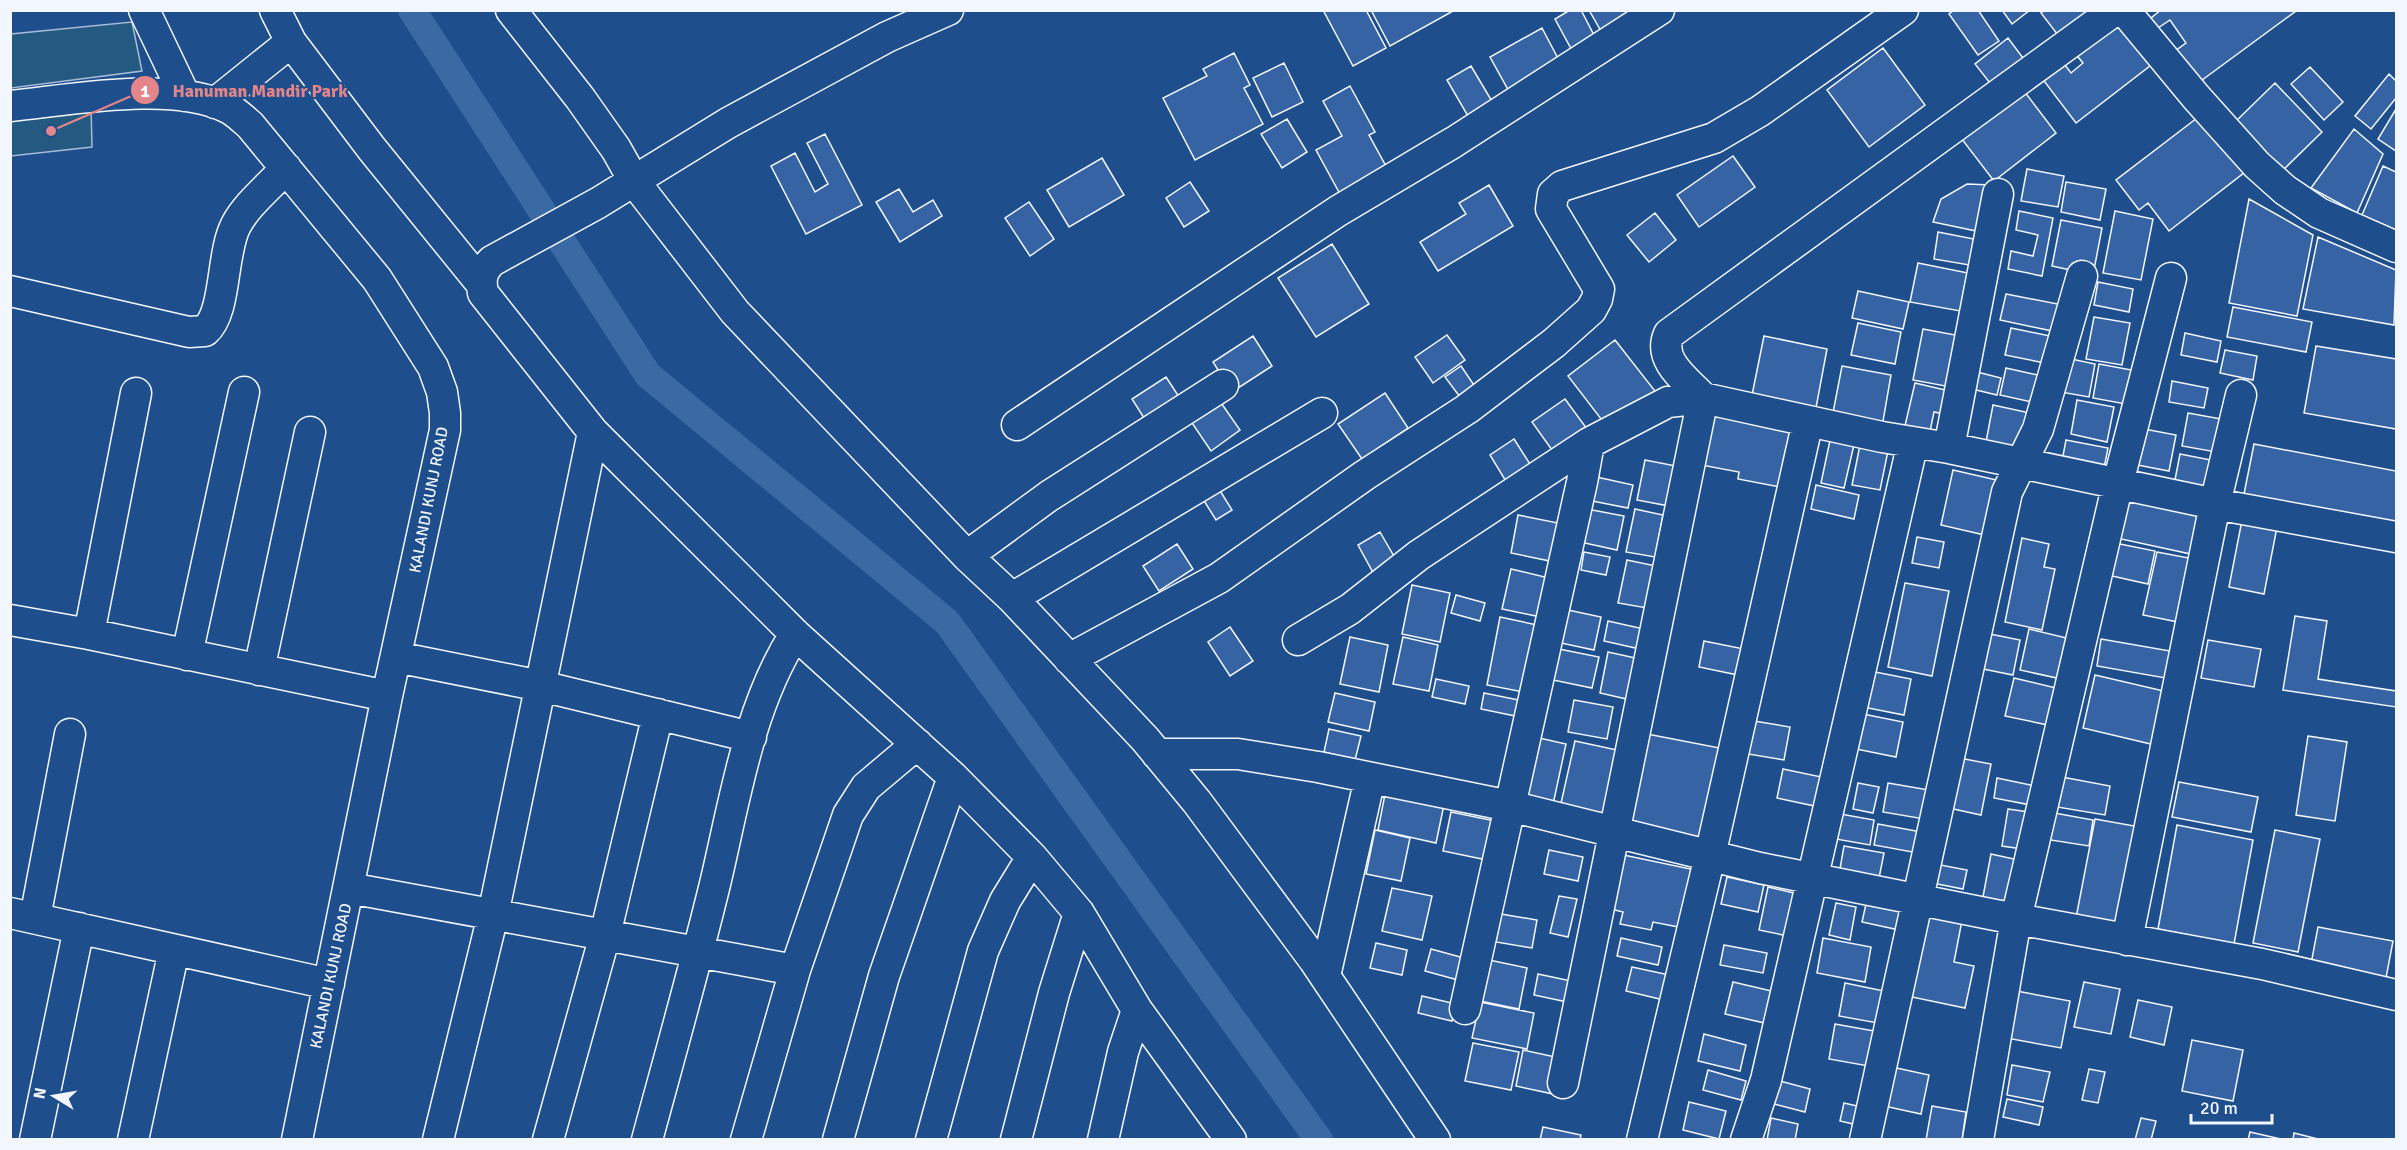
<svg xmlns="http://www.w3.org/2000/svg" width="2407" height="1150" font-family="Signika,sans-serif">
<rect width="100%" height="100%" fill="#1f4e8c"/>
<path fill="#245a82" stroke="#a8bbd7" stroke-width="1.5" d="M132,22L142,71L11,88V34Z
M91,106L92,147L11,156L10,114Z"/>
<g fill="none" stroke-linecap="round" stroke-linejoin="round">
<path stroke="#3b69a3" stroke-width="28" d="M412,10L648,375L947,622L1319,1140"/>
</g>
<path fill="#3563a3" stroke="#f2f6ff" stroke-width="1.5" d="M1323,10H1366L1386,48L1353,66Z
M1371,10H1455L1390,46Z
M1570,10H1581L1598,43L1575,56L1555,19Z
M1589,10H1650L1605,38Z
M1954,10H1978L1999,41L1978,55L1949,14Z
M2002,10H2030L2012,24Z
M2045,10H2100L2064,43L2041,13Z
M2161,10H2296V11L2198,83L2175,51L2186,43L2170,20L2158,28L2151,18Z
M2120,16L2155,62L2076,123L2041,77L2062,61L2071,73L2083,63L2074,52Z
M1542,28L1562,66L1511,95L1490,57Z
M2008,38L2029,66L1997,92L1975,64Z
M1883,48L1925,105L1869,147L1827,90Z
M1234,53L1250,85L1244,88L1263,124L1195,160L1163,98L1207,76L1203,69Z
M1284,63L1303,102L1272,117L1253,78Z
M1471,66L1496,108L1472,123L1447,80Z
M2310,67L2343,102L2324,120L2291,84Z
M2389,74L2396,81V98L2371,129L2355,116Z
M2275,83L2322,132L2279,174L2232,125Z
M1350,86L1375,132L1369,135L1387,168L1340,194L1316,150L1342,136L1323,101Z
M2024,91L2056,133L1994,181L1961,138Z
M2396,109V151L2378,139Z
M2201,115L2245,172L2169,231L2148,203L2139,210L2116,180Z
M1287,119L1307,152L1282,168L1261,134Z
M2354,129L2383,154L2357,213L2311,188Z
M825,134L862,205L806,234L771,166L795,153L815,192L828,184L807,143Z
M1733,156L1755,187L1699,227L1677,195Z
M1102,158L1124,195L1069,227L1047,190Z
M2383,166L2396,172V230L2362,215Z
M2027,169L2064,176L2058,207L2021,201Z
M1190,182L1209,211L1184,227L1166,198Z
M2066,182L2106,189L2100,220L2061,212Z
M1967,184L1991,185L1981,232L1933,222L1941,199Z
M1489,185L1513,226L1438,271L1420,242L1466,214L1459,203Z
M899,189L913,212L933,200L942,216L900,242L876,202Z
M2249,199L2313,235L2297,316L2229,303Z
M1029,202L1054,239L1030,256L1005,218Z
M2019,211L2053,218L2042,276L2008,269L2011,251L2033,256L2038,235L2016,230Z
M2115,211L2153,219L2141,280L2103,273Z
M1655,213L1676,240L1649,262L1627,235Z
M2061,220L2102,228L2093,275L2052,266Z
M1938,232L1979,240L1975,266L1934,259Z
M2318,237L2396,270L2394,325L2303,309Z
M1332,244L1369,304L1316,337L1278,278Z
M1918,263L1973,274L1966,312L1910,302Z
M2098,282L2133,289L2129,312L2094,305Z
M1858,291L1909,302L1903,329L1852,318Z
M2006,294L2063,305L2057,332L2000,320Z
M2233,307L2312,322L2306,352L2227,337Z
M2094,317L2130,323L2122,365L2086,359Z
M1858,323L1901,332L1895,364L1851,355Z
M2011,328L2055,337L2050,364L2005,355Z
M1923,329L1966,337L1956,388L1913,380Z
M2185,333L2221,341L2217,362L2181,355Z
M1447,335L1465,360L1433,383L1415,357Z
M1253,336L1272,366L1232,392L1213,362Z
M1764,336L1827,349L1815,413L1751,400Z
M1615,340L1655,391L1608,428L1568,376Z
M2316,346L2396,359V429L2304,413Z
M2225,350L2257,356L2253,380L2220,373Z
M2062,357L2095,364L2089,397L2055,391Z
M2099,364L2137,371L2131,405L2093,398Z
M1461,366L1480,394L1466,405L1445,377Z
M1842,366L1891,375L1882,427L1832,418Z
M2006,368L2047,377L2041,404L2000,395Z
M1977,372L2001,378L1997,395L1972,389Z
M1166,377L1185,406L1151,429L1132,399Z
M2172,381L2208,388L2204,408L2169,402Z
M1915,383L1954,392L1949,415L1934,412L1929,436L1904,430Z
M1385,393L1408,428L1362,459L1338,424Z
M1217,397L1240,430L1211,451L1188,417Z
M1565,399L1590,433L1557,457L1532,422Z
M2077,400L2114,407L2107,442L2071,434Z
M1993,405L2030,413L2022,450L1986,442Z
M1707,410L1797,427L1785,488L1738,479L1739,472L1696,464Z
M2188,413L2227,420L2222,453L2182,446Z
M2139,428L2176,435L2169,471L2132,464Z
M1832,431L1856,436L1844,488L1821,483Z
M1862,435L1890,441L1880,490L1852,485Z
M1514,439L1535,472L1510,488L1490,455Z
M2066,440L2108,448L2104,468L2062,461Z
M2254,444L2396,471V528L2243,499Z
M2180,454L2216,461L2210,492L2174,485Z
M1645,460L1676,466L1669,506L1637,500Z
M1953,470L2001,481L1989,536L1941,525Z
M1592,476L1633,485L1628,508L1587,500Z
M1214,481L1232,510L1216,520L1198,491Z
M1816,485L1859,495L1854,519L1811,509Z
M2122,488L2211,507L2200,556L2112,537Z
M1587,509L1624,516L1617,550L1580,542Z
M1635,509L1663,515L1655,557L1626,552Z
M1518,515L1558,523L1550,561L1511,553Z
M2243,515L2278,522L2264,594L2229,587Z
M1380,532L1399,565L1376,578L1358,545Z
M1917,537L1944,542L1939,568L1912,563Z
M2022,538L2049,544L2044,567L2055,569L2042,630L2005,622Z
M2110,542L2155,551L2148,584L2103,574Z
M1177,544L1193,569L1159,591L1143,566Z
M1584,552L1610,557L1606,575L1581,570Z
M2157,552L2194,559L2183,623L2143,615Z
M1627,560L1656,566L1647,608L1618,603Z
M1511,569L1553,579L1545,618L1502,609Z
M1905,583L1949,591L1932,676L1888,667Z
M1412,585L1450,593L1440,642L1402,634Z
M1456,595L1485,603L1480,621L1451,613Z
M1568,610L1601,617L1594,650L1561,643Z
M2295,616L2327,621L2318,679L2396,691V707L2283,690Z
M1500,617L1542,626L1529,693L1487,685Z
M1608,621L1644,629L1640,649L1604,641Z
M1230,627L1253,661L1230,676L1208,642Z
M2029,629L2075,640L2066,680L2020,670Z
M1980,632L2020,640L2013,675L1973,667Z
M1350,637L1388,645L1379,692L1340,684Z
M1403,637L1438,645L1429,691L1393,684Z
M2101,639L2176,652L2171,679L2097,666Z
M2208,640L2261,649L2254,687L2201,678Z
M1704,641L1744,649L1738,675L1699,667Z
M1559,649L1599,657L1592,688L1553,680Z
M1608,652L1640,659L1631,700L1600,693Z
M1870,671L1911,679L1904,715L1863,707Z
M2095,675L2168,692L2155,745L2083,728Z
M2014,678L2056,688L2048,725L2005,716Z
M1436,679L1469,686L1465,704L1432,697Z
M1335,693L1375,702L1369,731L1328,722Z
M1484,693L1528,702L1525,718L1481,709Z
M1574,700L1613,707L1607,739L1568,732Z
M1863,714L1903,722L1896,757L1856,749Z
M1748,720L1790,727L1784,760L1742,753Z
M1329,729L1361,736L1355,760L1324,752Z
M1642,733L1730,750L1709,839L1624,822Z
M2308,736L2347,742L2335,821L2296,815Z
M1535,737L1566,744L1552,809L1522,803Z
M1575,741L1617,750L1602,821L1559,812Z
M1954,757L1991,764L1981,815L1944,807Z
M1783,769L1831,779L1824,808L1777,798Z
M2062,777L2110,786L2105,815L2057,807Z
M1997,778L2040,787L2036,806L1994,798Z
M2179,782L2258,797L2251,832L2172,817Z
M1858,783L1879,787L1873,813L1853,809Z
M1888,783L1929,790L1924,819L1883,812Z
M1386,789L1445,800L1436,843L1378,830Z
M2008,809L2035,813L2029,850L2002,846Z
M1451,812L1500,822L1492,861L1443,851Z
M2049,812L2093,820L2089,846L2044,839Z
M1835,813L1874,820L1870,845L1830,838Z
M2095,819L2140,827L2116,926L2076,918Z
M1878,824L1927,833L1923,854L1874,845Z
M2177,825L2253,840L2234,944L2158,929Z
M1375,830L1410,838L1401,881L1366,874Z
M2275,830L2320,839L2298,952L2253,943Z
M1844,846L1884,853L1877,888L1838,880Z
M1549,850L1583,857L1578,881L1544,874Z
M1614,853L1700,871L1689,929L1653,922L1651,930L1620,924L1623,912L1603,907Z
M1991,854L2023,861L2014,908L1982,902Z
M1930,863L1967,870L1963,889L1927,882Z
M1727,877L1764,885L1758,912L1721,904Z
M1768,887L1802,895L1793,937L1759,930Z
M1392,888L1432,896L1422,940L1382,931Z
M1559,896L1577,899L1568,937L1550,933Z
M1836,903L1856,907L1850,940L1829,935Z
M1866,904L1908,913L1904,931L1862,922Z
M1930,909L1963,915L1954,962L1974,966L1965,1008L1912,997Z
M1501,914L1537,920L1532,948L1496,942Z
M2318,927L2393,941L2386,978L2311,964Z
M1621,938L1662,947L1658,965L1617,956Z
M1823,938L1871,947L1865,982L1817,973Z
M1376,943L1407,950L1402,975L1370,968Z
M1724,945L1767,953L1763,973L1720,965Z
M1431,949L1464,958L1458,980L1425,971Z
M1489,960L1527,968L1519,1009L1480,1001Z
M1632,967L1674,976L1668,1001L1626,991Z
M1538,974L1576,982L1572,1003L1534,995Z
M1733,982L1776,992L1769,1024L1725,1014Z
M2084,982L2120,989L2111,1034L2074,1027Z
M1845,983L1889,992L1883,1024L1839,1016Z
M2011,990L2070,1001L2061,1048L2001,1037Z
M1422,996L1456,1004L1452,1021L1418,1013Z
M2138,1000L2172,1007L2164,1045L2130,1037Z
M1480,1002L1534,1013L1527,1049L1472,1038Z
M1835,1024L1880,1032L1874,1067L1829,1059Z
M1704,1034L1746,1045L1740,1071L1698,1061Z
M2192,1040L2243,1050L2233,1101L2182,1091Z
M1473,1043L1519,1052L1511,1090L1465,1081Z
M1523,1050L1560,1058L1553,1094L1516,1086Z
M2012,1065L2050,1072L2043,1102L2007,1095Z
M1892,1067L1929,1075L1921,1114L1884,1106Z
M2089,1069L2105,1072L2098,1103L2082,1100Z
M1708,1070L1746,1081L1741,1100L1703,1090Z
M1780,1081L1810,1089L1805,1112L1774,1104Z
M2007,1099L2043,1107L2039,1125L2003,1117Z
M1689,1102L1726,1111L1719,1139L1683,1130Z
M1844,1103L1866,1108L1862,1126L1840,1121Z
M1932,1106L1966,1112L1962,1140H1926Z
M1771,1118L1798,1124L1795,1140H1767Z
M2141,1118L2156,1121L2151,1140H2135Z
M1543,1127L1581,1135L1580,1140H1540Z
M2250,1132L2285,1140H2248Z
M2294,1133L2322,1140H2293Z"/>
<g fill="none" stroke-linecap="round" stroke-linejoin="round">
<g stroke="#f2f6ff" stroke-width="33">
<path id="minor" d="M144,10L185,96
M275,10L291,42L372,149L480,282
M511,10L580,98L616,149L634,181L735,312L967,556L1012,598L1145,739L1197,802L1314,960L1435,1140
M948,10L887,37L728,123L598,203L492,261C482,271 480,278 483,293L593,432L795,634L953,777L1032,857L1079,913L1137,1010L1231,1140
M2124,10L2196,97L2257,165L2285,190L2319,213L2396,247
M215,103L291,42
M10,106C71,100 173,80 228,108C236,112 243,119 250,125L377,279L433,367L442,392L445,413V430L387,696L297,1140
M10,291L189,332L205,331C227,312 221,253 236,225C247,204 270,186 286,168
M1017,425L1338,211L1454,142L1659,10
M1949,448L1998,194
M967,556L1049,496L1223,385
M1012,598L1322,413
M10,620L89,634L387,696
M89,634L136,393
M1298,640L1350,609L1419,555L1589,443L1668,402L1703,398L1882,437L1949,448L2215,504L2396,537
M187,655L244,392
M396,657L541,686L751,737
M1069,659L1219,578L1365,475L1467,409L1554,343L1591,310L1597,299L1599,289L1551,209L1553,194L1562,186L1714,138L1760,111L1903,10
M259,670L310,432
M1157,754H1238L1318,767L1510,806L1760,868L1995,915L2262,964L2396,995
M349,888L795,970
M10,913L329,984
M35,918L70,734
M2127,940L2215,504L2241,395
M1325,976L1370,778
M1465,1009L1582,482L1589,443
M1563,1083L1703,398C1686,380 1657,360 1669,334L2115,10
M35,1140L79,928
M133,1140L174,950
M438,1140L493,915L593,432
M548,1140L605,935L658,714
M647,1140C670,1055 694,970 715,884C735,800 748,708 795,634
M746,1140L795,970L848,815L866,787L917,744
M838,1140L884,976L953,777
M931,1140L983,951L1005,901L1032,857
M1016,1140L1054,993L1079,913
M1103,1140L1123,1052L1137,1010
M1642,1140L1710,856L1808,421
M1746,1140L1766,1080L1913,442
M1865,1140L2007,492L2038,429L2082,276
M1978,1140L2016,919L2118,483L2171,278"/>
</g>
<use href="#minor" stroke="#1f4e8c" stroke-width="30"/>
</g>
<g text-anchor="middle" dominant-baseline="central" stroke-width="4.5" stroke-linejoin="round" paint-order="stroke">
<g font-size="16" fill="#f2f6ff" stroke="#1f4e8c">
<text transform="translate(429 500) rotate(-79)">KALANDI KUNJ ROAD</text>
<text transform="translate(331 976) rotate(-78)">KALANDI KUNJ ROAD</text>
</g>
</g>
<path fill="none" stroke="#e38589" stroke-width="2" d="M51 131L145 90"/>
<g fill="#e38589" stroke="#1f4e8c" stroke-width="2">
<circle cx="51" cy="131" r="6"/>
<circle cx="145" cy="90" r="15"/>
</g>
<g font-size="18" text-anchor="middle" font-weight="bold" fill="#fff">
<text x="145" y="97">1</text>
</g>
<g font-size="18" text-anchor="middle" font-weight="bold" fill="#e38589" stroke="#1f4e8c" stroke-width="4.5" stroke-linejoin="round" paint-order="stroke">
<text x="260" y="97">Hanuman Mandir Park</text>
</g>
<rect width="2407" height="1150" fill="none" stroke="#f2f6ff" stroke-width="24"/>
<g transform="translate(54 1096) rotate(281)" stroke="#1f4e8c" stroke-width="4.5" paint-order="stroke">
<path d="M0-4.5L10 22L0 15L-10 22Z" fill="#f2f6ff"/>
<text y="-9" font-size="16" font-weight="bold" text-anchor="middle" fill="#f2f6ff">N</text>
</g>
<path d="M2191 1114v9h81v-9" fill="none" stroke="#f2f6ff" stroke-width="3"/>
<text x="2200" y="1114" font-size="18" fill="#f2f6ff" stroke="#1f4e8c" stroke-width="4.5" paint-order="stroke">20 m</text>
</svg>
